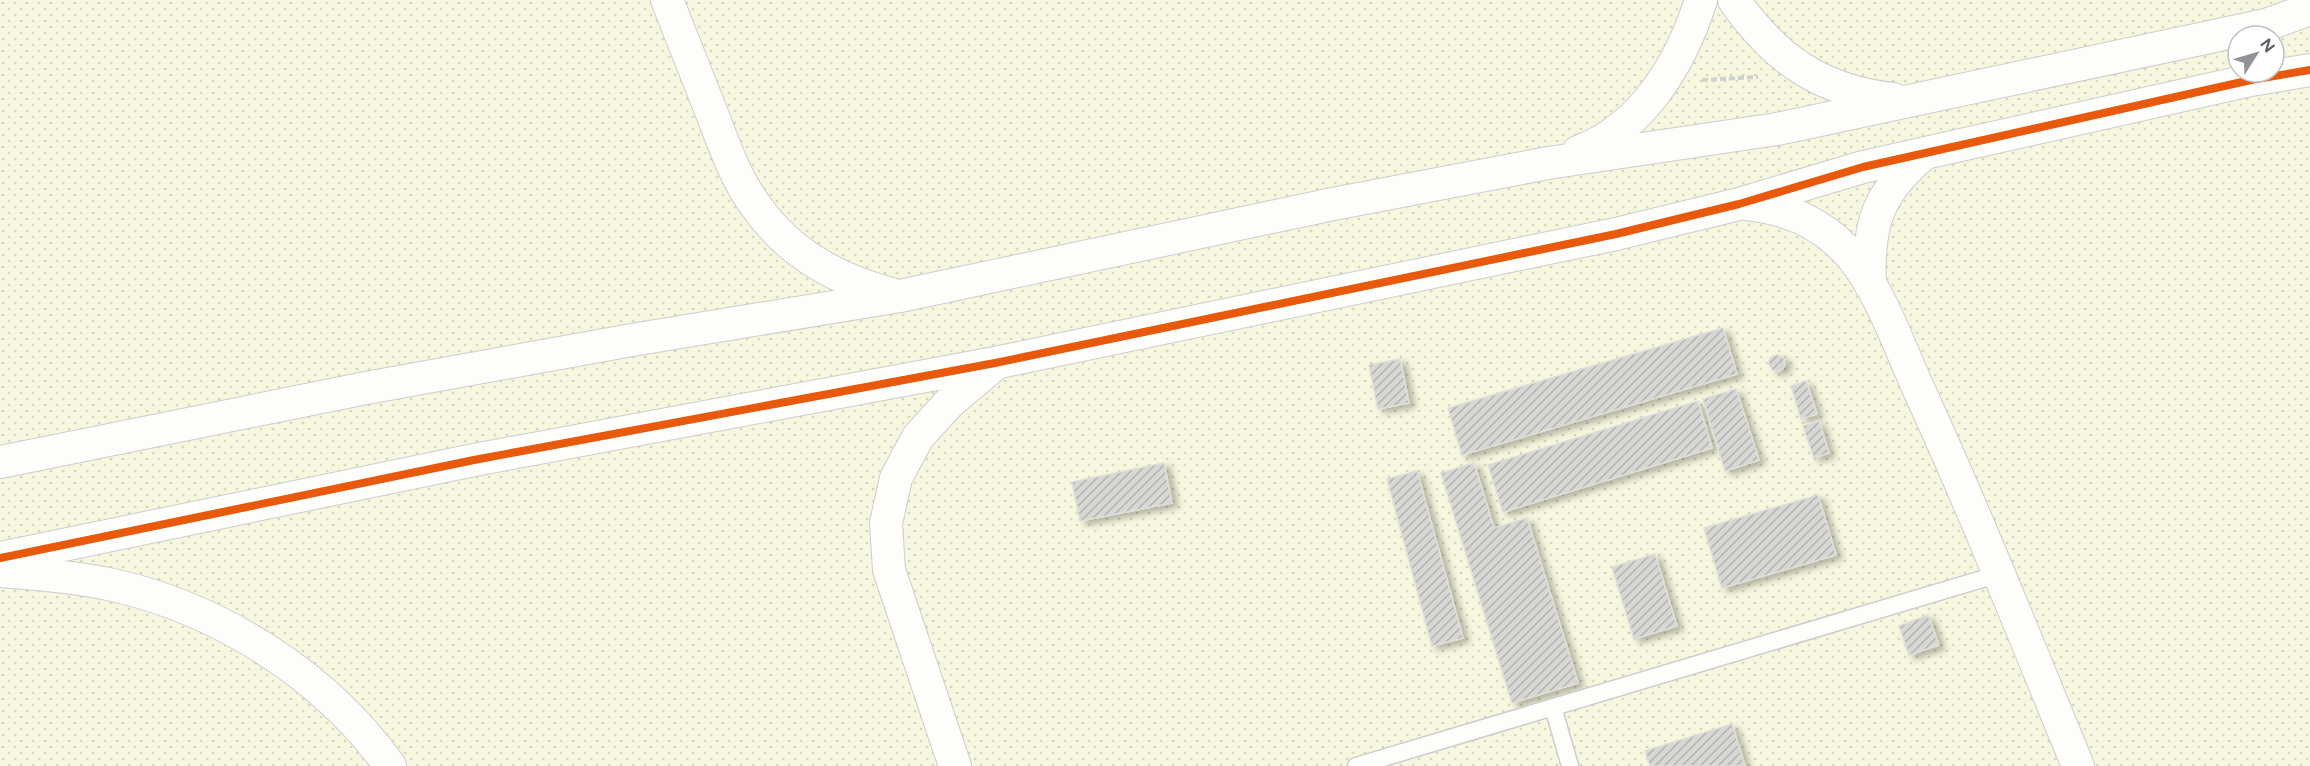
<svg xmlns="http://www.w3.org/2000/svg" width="2310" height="766" font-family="Figtree,sans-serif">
<defs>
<pattern id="sand-dots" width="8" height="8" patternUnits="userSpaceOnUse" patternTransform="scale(1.5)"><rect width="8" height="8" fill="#f7f7df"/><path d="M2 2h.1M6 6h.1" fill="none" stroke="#d6d6c2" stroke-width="1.8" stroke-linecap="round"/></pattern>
<pattern id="building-hatch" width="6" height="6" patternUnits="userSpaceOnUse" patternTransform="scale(1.5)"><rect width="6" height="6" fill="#d7d7d4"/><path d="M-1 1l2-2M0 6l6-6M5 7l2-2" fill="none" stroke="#b2b2b0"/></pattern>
<filter id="shadow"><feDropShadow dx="6" dy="4" stdDeviation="3" flood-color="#0004"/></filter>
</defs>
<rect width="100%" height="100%" fill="#efefea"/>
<path fill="url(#sand-dots)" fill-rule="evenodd" d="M0,0H2310V766H0ZM2238,36H2274V72H2238Z"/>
<path fill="url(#building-hatch)" stroke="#deded9" stroke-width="1.5" filter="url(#shadow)" d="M1723,328L1737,374L1462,455L1448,408Z
M1769 363a8 8 0 1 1 16 0a8 8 0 1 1-16 0Z
M1400,359L1409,403L1378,409L1369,365Z
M1806,381L1817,414L1801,419L1791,386Z
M1736,389L1759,460L1725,471L1703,399Z
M1698,401L1712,448L1503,512L1488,465Z
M1819,421L1829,453L1814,458L1803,426Z
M1164,463L1172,503L1080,521L1072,482Z
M1474,463L1494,528L1527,518L1578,683L1512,703L1441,473Z
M1417,471L1463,638L1432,646L1387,479Z
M1818,495L1836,555L1722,588L1704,528Z
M1655,554L1677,626L1634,639L1612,567Z
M1928,615L1939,645L1909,655L1899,626Z
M1732,724L1745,766H1650L1645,751Z"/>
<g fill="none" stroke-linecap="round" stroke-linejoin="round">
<g stroke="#cccdcc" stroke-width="19">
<path id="lane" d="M1553,707L1570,766
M1356,766L1999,574"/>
</g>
<g stroke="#cccdcc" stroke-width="34">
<path id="street" d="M667,0C682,37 696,74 711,111C723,142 734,175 753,202C787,252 833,278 891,294
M1734,0C1775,59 1821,91 1893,99
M1578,152C1643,128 1681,63 1701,0
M1746,204C1788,208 1824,223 1852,257C1879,289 1901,350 1919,390C1976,514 2026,640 2078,766
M1870,284C1867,224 1878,192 1925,153
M0,462L366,388L632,340L900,296L1333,204L1548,163L1777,129L2266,25L2310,9
M0,558L474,460L995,363L1616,234L1739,204L1863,167L2251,80L2310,70
M0,571C38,574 76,577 113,585C220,609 326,676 390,766
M955,766L889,570L886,523L896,478L918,437L949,403L994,365"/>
</g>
<path stroke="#cdd1cf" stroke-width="4" stroke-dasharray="6 3" stroke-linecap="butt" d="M1702,80L1758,77"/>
<use href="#lane" stroke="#fdfdfc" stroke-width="16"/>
<use href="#street" stroke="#fdfdfc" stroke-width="32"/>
<g stroke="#fff" stroke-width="11">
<path id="cycleway" d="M0,558L474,460L995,363L1616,234L1739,204L1863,167L2251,80L2310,70"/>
</g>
<use href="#cycleway" stroke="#e8590c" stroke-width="8"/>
</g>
<g transform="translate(2256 54) rotate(53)"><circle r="28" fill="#ffffff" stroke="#bfc0c3" stroke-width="1.5"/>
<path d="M0-4.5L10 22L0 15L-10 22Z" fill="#919396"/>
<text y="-9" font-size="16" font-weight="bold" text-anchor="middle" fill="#5e6169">N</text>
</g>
</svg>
